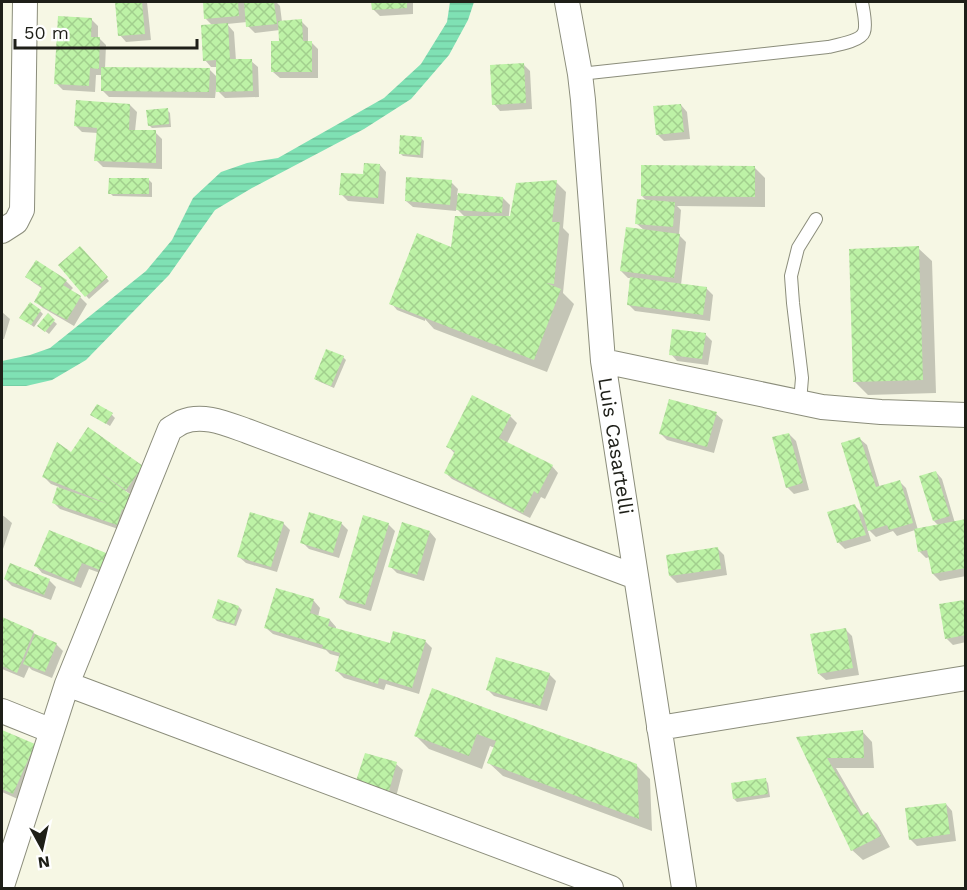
<svg xmlns="http://www.w3.org/2000/svg" width="967" height="890" font-family="'Work Sans',sans-serif">
<defs>
<pattern id="water-rules" width="6" height="5" patternUnits="userSpaceOnUse" patternTransform="scale(1.5)"><rect width="6" height="5" fill="#7fe1b4"/><path d="M0 2.5h6" fill="none" stroke="#6dc19a"/></pattern>
<pattern id="building-cross-hatch" width="8" height="8" patternUnits="userSpaceOnUse" patternTransform="scale(1.5)"><rect width="8" height="8" fill="#bdf2a6"/><path d="M0 0l8 8M0 8l8-8" fill="none" stroke="#a2cf8e"/></pattern>
</defs>
<rect width="100%" height="100%" fill="#f6f7e4"/>
<path fill="url(#water-rules)" d="M450,2H474L468,20L449,55L411,99L364,129L252,188L215,210L169,275L86,360L52,380L26,386H2V361L30,355L50,348L146,271L172,240L193,198L221,172L247,163L278,158L384,98L421,64L447,22Z"/>
<path fill="#0003" d="M117,2H147L151,40L126,42L120,35Z
M204,2H276L280,6L282,22L301,21L308,28V42H311L318,49V78H280L273,72L281,42L280,30L255,33L248,26L247,22L227,24L234,32L236,61H251L258,67L259,97L225,98L216,89L215,98L109,97L102,90L103,75H96L95,92L63,90L56,83L91,19L98,26V38H99L106,45L105,69H209L218,78L217,67H211L205,60L213,26L206,19Z
M373,2H413V14L380,16L373,9Z
M523,64L530,71L532,109L500,111L494,104Z
M130,105L137,112L135,131L155,132L162,139V169L103,167L96,160L98,133L82,132L75,125Z
M681,105L687,112L690,139L664,141L657,134Z
M167,110L170,113L171,127L152,128L149,125Z
M421,138L424,141L423,158L403,156L400,153Z
M380,165L386,172L384,204L348,201L341,194Z
M755,168L765,178V207L677,206L681,210L679,235L686,242L681,285L706,288L713,295L710,321L635,311L628,304L632,278H628L621,271L644,230L637,224L648,202L642,196Z
M149,180L152,183V197L113,196L110,193Z
M451,182L458,189L457,195L503,198L510,205L508,223L556,182L566,192L563,228L569,234L563,293L574,304L547,372L434,329L425,319V321L397,310L391,303L457,251L466,218L456,208V211L413,207L406,201Z
M918,248L932,261L936,393L868,395L855,382Z
M86,254L109,281L89,299L76,285Z
M27,277L66,281L73,288L70,291L80,297L87,304L74,326L43,308L36,302L43,289L34,283Z
M40,311L43,314L34,327L24,320Z
M2,312L10,319L4,339H2Z
M48,316L57,324L49,334L39,326Z
M705,334L712,341L708,365L677,361L671,354Z
M343,357L346,360L334,388L318,381L315,378Z
M716,414L723,420L714,453L667,440L660,433Z
M92,415H112L115,418L110,426Z
M510,416L517,423L507,443L552,466L558,473L545,499L541,497L530,518L452,479L445,472L455,454L448,446Z
M89,429L149,473L133,496L126,491L125,492L124,531L60,509L53,502L59,487L51,484L44,477L71,454Z
M789,434L796,441L809,490L794,494L787,487Z
M860,439L867,445L880,488L899,481L906,488L918,530L939,526L934,521L921,477L936,472L942,479L955,523L966,521V576L940,581L933,574L930,557L926,558L919,551L915,530L897,536L893,531L876,537L867,528L871,541L845,549L838,542L855,506L864,515Z
M2,515L5,517L12,523L2,552Z
M283,523L290,530L277,572L246,563L239,557Z
M341,523L348,530L339,558L309,549L302,542Z
M388,524L395,531L371,611L347,604L341,598Z
M50,532L111,577L89,569L81,588L42,573L36,566Z
M430,532L436,539L424,581L397,573L390,566Z
M717,548L724,555L727,575L677,583L670,576Z
M5,579L49,580L56,587L51,600L12,586Z
M277,590L314,601L320,608L318,617L330,620L336,627V629L391,645L394,632L426,642L432,648L419,694L386,684L384,690L344,678L337,671L341,657L330,654L326,650L273,634L266,628Z
M964,601L966,603V642L953,645L946,638Z
M239,607L242,610L236,626L217,621L214,618Z
M2,619L33,632L38,637L56,644L63,651L52,678L32,670L29,667L24,678L2,669Z
M845,629L852,636L859,675L826,680L819,674Z
M549,674L556,681L547,711L494,696L488,690Z
M433,690L636,765L650,779L652,831L503,776L489,763L495,748L490,746L482,769L429,749L416,736Z
M862,731L872,742L874,768H836L864,816L867,814L877,824L890,847L863,860L852,850L798,738Z
M2,732L34,745L40,752L20,800L2,792Z
M396,764L403,770L396,797L365,788Z
M765,780L768,783L770,797L737,802L734,799Z
M946,804L952,811L956,841L917,846L910,839Z"/>
<path fill="url(#building-cross-hatch)" d="M115,2H142L145,34L118,36Z
M203,2H238L239,16L204,19Z
M244,2H274L277,24L246,27Z
M371,2H407V8L372,10Z
M58,16L92,18L91,37H100L99,69L90,68L89,86L54,84Z
M302,19L303,41H312V72H271V41H279L278,21Z
M228,23L230,59H252L253,91L216,92V60L203,61L201,25Z
M524,63L526,103L492,105L490,65Z
M101,67L210,68L209,92L101,91Z
M76,100L130,104L129,130H156V163L94,161L97,128L74,126Z
M681,104L684,132L656,135L653,106Z
M168,108L169,124L148,126L146,110Z
M400,135L422,137L420,155L399,154Z
M364,163L380,164L378,198L339,195L341,173L363,174Z
M641,165L755,166V197L641,196Z
M406,177L452,180L450,205L405,201Z
M109,178H149V194H108Z
M557,180L552,222H560L554,284L546,283L561,289L534,360L389,304L417,233L451,247L455,216H510L516,183Z
M458,193L503,197L502,213L456,210Z
M637,199L675,202L673,227L635,224Z
M626,227L680,234L674,278L620,271Z
M80,246L108,277L85,297L58,265Z
M919,246L923,380L853,382L849,249Z
M36,260L67,280L63,285L81,296L67,320L34,302L42,287L25,277Z
M630,277L707,287L703,315L627,305Z
M30,302L41,310L31,325L19,318Z
M48,313L55,320L45,332L37,326Z
M672,329L706,333L702,359L669,355Z
M326,349L344,356L331,386L314,379Z
M472,395L511,415L499,438L553,465L538,494L534,491L523,513L444,473L455,451L446,447Z
M669,399L717,412L707,447L659,434Z
M97,404L113,413L106,424L90,415Z
M88,427L143,466L126,490L98,471L131,495L125,511L122,509L117,525L52,503L57,487L108,504L42,477L57,442L71,452Z
M789,433L803,483L786,488L772,437Z
M860,437L876,487L900,480L913,523L889,530L887,525L868,531L841,443Z
M936,471L950,516L933,521L919,476Z
M855,504L866,535L837,543L827,512Z
M250,512L284,522L271,567L237,557Z
M309,512L342,522L333,553L300,543Z
M363,515L389,523L365,605L339,598Z
M966,519V568L932,574L927,550L918,552L914,529Z
M402,522L430,531L417,575L388,567Z
M49,530L111,555L105,572L82,563L74,582L34,566Z
M718,547L721,569L669,576L666,555Z
M10,563L50,579L44,595L4,579Z
M276,588L314,599L310,613L330,619L328,626L390,643L393,631L426,640L412,688L379,678L378,684L335,671L340,653L322,648L323,645L264,628Z
M218,599L239,606L234,624L212,618Z
M964,600L966,607V635L945,639L939,604Z
M2,617L34,631L17,673L2,666Z
M846,628L853,668L818,674L810,634Z
M35,634L57,643L45,672L23,664Z
M496,657L550,673L540,706L486,690Z
M432,688L637,764L639,819L487,763L496,741L477,734L469,756L414,736Z
M2,730L35,744L13,794L2,789Z
M863,730L864,758H827L861,816L868,812L881,836L851,851L796,737Z
M365,753L397,762L389,791L356,781Z
M766,778L768,794L733,799L731,783Z
M946,803L950,834L909,840L905,808Z"/>
<g fill="none" stroke-linecap="round" stroke-linejoin="round">
<g stroke="#8b8d7b" stroke-width="14">
<path id="lane" d="M580,74L828,47C837,45 861,41 864,32C867,25 863,9 862,2
M800,402L802,378L793,303L791,276L798,248L816,219"/>
</g>
<g stroke="#8b8d7b" stroke-width="26">
<path id="street" d="M567,2L580,74L583,100L603,361L684,888
M2,231L16,222L22,210L25,2
M603,361L822,407L881,412L966,415
M67,684L611,888
M2,711L52,731
M659,728L966,678
M2,886L67,684L170,429C174,427 178,424 182,422C203,413 227,424 247,431L636,577"/>
</g>
<use href="#lane" stroke="#fff" stroke-width="12"/>
<use href="#street" stroke="#fff" stroke-width="24"/>
</g>
<g text-anchor="middle" dominant-baseline="central" stroke-width="6" stroke-linejoin="round" paint-order="stroke">
<g font-size="20" fill="#1e1f18" stroke="#fff">
<text transform="translate(616 446) rotate(81)">Luis Casartelli</text>
</g>
</g>
<rect width="967" height="890" fill="none" stroke="#1e1f18" stroke-width="6"/>
<g transform="translate(42 848) rotate(172)" stroke="#ffffff" stroke-width="4.5" paint-order="stroke">
<path d="M0-4.5L10 22L0 15L-10 22Z" fill="#1e1f18"/>
<text y="-9" font-size="16" font-weight="bold" text-anchor="middle" fill="#1e1f18">N</text>
</g>
<path d="M15 39v9h182v-9" fill="none" stroke="#1e1f18" stroke-width="3"/>
<text x="24" y="39" font-size="18" fill="#1e1f18" stroke="#ffffff" stroke-width="4.5" paint-order="stroke">50 m</text>
</svg>
